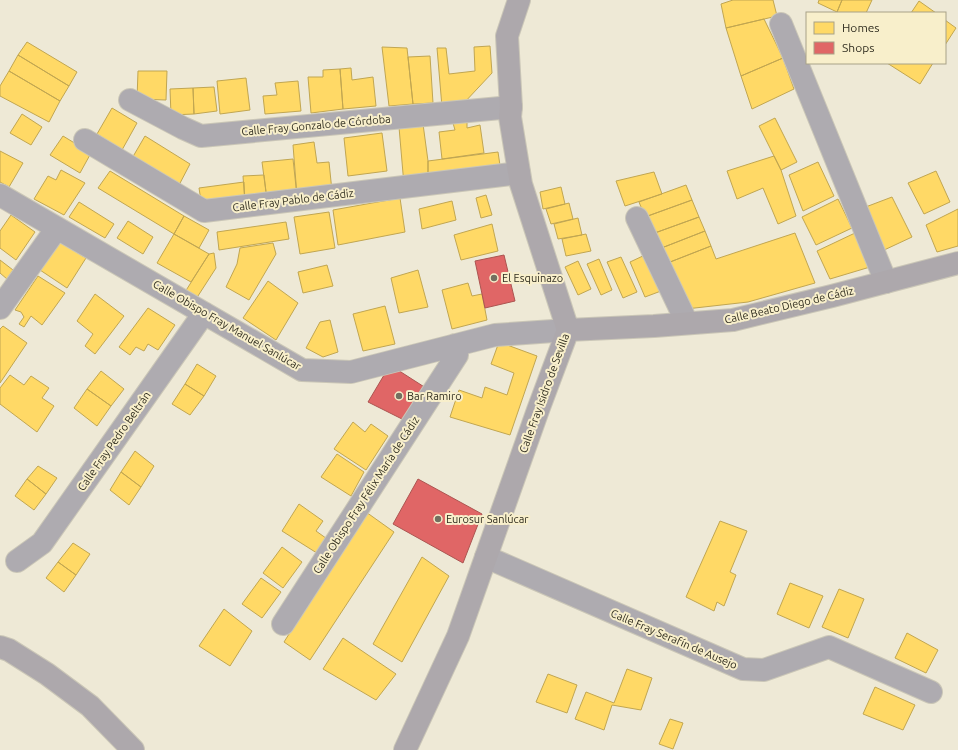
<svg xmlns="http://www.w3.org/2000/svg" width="958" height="750" font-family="Ubuntu,sans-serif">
<rect width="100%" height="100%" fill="#eee9d6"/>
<path fill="#ffd966" stroke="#c1a651" d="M733,0H773L777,16L726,28L721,4Z
M819,0H842L837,12L818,3Z
M842,0H872L866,13H839L837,12Z
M919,1L936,13H911Z
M764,19L783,58L741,76L726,28Z
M945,20L956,28L945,45Z
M27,42L77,72L69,86L18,55Z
M490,46L492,73L463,104L442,107L437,48H446L449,74L475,71L474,47Z
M382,47L407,48L413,104L389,106Z
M18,55L69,86L60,101L9,71Z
M430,56L433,103L413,104L408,57Z
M783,58L794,89L752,109L741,76Z
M887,63H933L920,84Z
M351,68L352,80L373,77L376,106L343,109L340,69Z
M340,69L343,109L311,113L308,77H323V70Z
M9,71L60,101L49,122L0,96V86Z
M138,71H167L166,100L137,99Z
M246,78L250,110L220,114L217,81Z
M298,81L301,111L265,114L263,96L277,95L275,83Z
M214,87L217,111L194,114L193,88Z
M193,88L194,114L171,115L170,89Z
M112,108L137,123L122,150L97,134Z
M22,114L42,127L31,145L10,133Z
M775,118L797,162L781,170L759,126Z
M467,121V128L480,125L484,153L442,159L439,132L455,130L453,123Z
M423,124L428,161V182L404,185L399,127Z
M382,133L387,171L348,176L344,138Z
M63,136L91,153L80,173L50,155Z
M145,136L190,164L178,187L131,160Z
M314,142L317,163L329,162L332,191L297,196L293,145Z
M0,151L23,163L9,187L0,182Z
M498,152L501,172L428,182V161Z
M774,156L781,170L796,216L778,224L763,188L737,199L727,171Z
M293,159L297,196L267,200L262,162Z
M818,162L834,196L803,211L789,175Z
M61,170L85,183L64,215L34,199L48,176L56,180Z
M110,171L184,216L174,234L98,188Z
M936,171L950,202L924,214L908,183Z
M654,172L662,194L625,206L616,181Z
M264,175L267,200L245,204L243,176Z
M244,182L245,204L202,207L199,188Z
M686,185L692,200L645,217L639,202Z
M561,187L565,204L543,209L540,192Z
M486,195L492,215L481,218L476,198Z
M892,197L912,237L882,251L863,208Z
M400,198L405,232L338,245L333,210Z
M838,199L852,228L816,245L802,217Z
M692,200L699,217L652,234L645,217Z
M452,201L456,220L422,229L419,209Z
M79,202L114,224L105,238L69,217Z
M569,203L573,219L551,224L546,209Z
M958,209V246L937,252L926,225Z
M329,212L335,248L300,254L294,217Z
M11,215L35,232L16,260L0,248V231Z
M184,216L209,230L199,248L174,234Z
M699,217L705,231L659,249L652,234Z
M578,218L582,235L558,239L554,224Z
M128,221L153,237L143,254L117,238Z
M286,222L289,239L219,250L217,232Z
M492,224L498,251L461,260L454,235Z
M705,231L711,246L665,264L659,249Z
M795,233L815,283L748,302L686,309L665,264L711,246L716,259Z
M855,233L870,267L830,279L817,251Z
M174,234L209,254L191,282L157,263Z
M586,234L591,251L566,256L562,239Z
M60,242L86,258L67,288L40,270Z
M273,243L276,254L249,300L226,287L237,264L240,248Z
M214,253L216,268L196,299L185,292L209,254Z
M645,255L661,291L645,297L630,262Z
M621,257L637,292L623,298L607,262Z
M599,259L612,290L601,295L587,264Z
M0,260L13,270L7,279L0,273Z
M578,261L591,289L578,295L565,267Z
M327,265L333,286L303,293L298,272Z
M418,270L428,307L399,313L391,278Z
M38,276L65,293L42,325L31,316L24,327L19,324L24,317L21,312L15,310Z
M268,281L298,303L276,340L243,318Z
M468,283L472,296L482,294L487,320L452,329L442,290Z
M95,294L124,316L95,354L85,346L93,334L77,321Z
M385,306L395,344L363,351L353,314Z
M148,308L175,325L158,350L148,344L144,351L136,347L130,355L119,347Z
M330,320L338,352L323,357L306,348L320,322Z
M3,326L27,343L0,383V329Z
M499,342L537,356L510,435L450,417L459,390L482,398L485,387L507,395L514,373L491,364Z
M197,364L216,376L204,396L185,384Z
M101,371L124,389L111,406L87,389Z
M10,375L24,385L31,376L49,388L42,398L54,406L37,432L0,404V388Z
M185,384L204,396L190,415L172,404Z
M87,389L111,406L97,426L74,408Z
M353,422L365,432L371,424L388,436L366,470L334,449Z
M135,451L154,466L141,487L121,472Z
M337,454L364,472L351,496L321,477Z
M38,466L57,478L46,494L27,479Z
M121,472L141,487L129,505L110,490Z
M27,479L46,494L34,510L15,496Z
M299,504L323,521L316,531L330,541L320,555L282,531Z
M366,512L394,532L310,660L284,642Z
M720,521L747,531L730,572L736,575L724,606L717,602L714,611L686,597Z
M73,543L90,554L76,575L58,562Z
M282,547L302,562L283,588L263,573Z
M422,557L449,576L402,662L373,644Z
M58,562L76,575L64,592L46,578Z
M261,578L281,592L262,618L242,604Z
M790,583L823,596L809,628L777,614Z
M839,589L864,599L848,638L822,627Z
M224,609L252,631L230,666L199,646Z
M907,633L938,650L926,673L895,658Z
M343,638L396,674L376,700L323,669Z
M627,669L652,678L641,710L612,705L604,730L575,719L586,692L614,703Z
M548,674L577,685L567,713L536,702Z
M875,687L915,705L903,730L863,714Z
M670,719L683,723L673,749L659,744Z"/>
<path fill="#e06666" stroke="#ac5551" d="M504,255L515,301L485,308L475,261Z
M390,365L429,390L408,422L368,402Z
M418,479L482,514L463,563L393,524Z"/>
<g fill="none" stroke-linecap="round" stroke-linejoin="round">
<g stroke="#cac6b7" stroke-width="24">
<path id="street" d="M781,24L886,282
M130,100L183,128L201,136L511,107
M85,140L204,211L519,173
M0,195L302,370L351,372L495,335L568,330
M637,218L687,323
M0,308L57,228
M486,557L743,669L764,670L829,647L931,692
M17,561L42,543L204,313
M283,624L457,355L455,345"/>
</g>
<g stroke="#cac6b7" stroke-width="24">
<path id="secondary" d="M568,330L654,326L733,320L832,296L958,263
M0,647L9,650L47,674L90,706L133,750
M405,750L458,636L538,410L568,330L521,184L510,117L511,107L507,36L519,0"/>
</g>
<use href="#street" stroke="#aeabb0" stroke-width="22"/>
<use href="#secondary" stroke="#ada8ac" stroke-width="22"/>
</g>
<g fill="#736f60" stroke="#f8efcb" stroke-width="1.5">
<circle cx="494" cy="278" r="4"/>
<circle cx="399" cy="396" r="4"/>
<circle cx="438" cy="519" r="4"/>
</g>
<g text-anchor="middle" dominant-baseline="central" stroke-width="4" stroke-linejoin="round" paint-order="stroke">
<g font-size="11" fill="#312e20" stroke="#f8efcb">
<text transform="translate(316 125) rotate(-5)">Calle Fray Gonzalo de Córdoba</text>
<text transform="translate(293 200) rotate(-7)">Calle Fray Pablo de Cádiz</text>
<text transform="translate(789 305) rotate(-13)">Calle Beato Diego de Cádiz</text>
<text transform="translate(227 325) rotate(30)">Calle Obispo Fray Manuel Sanlúcar</text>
<text transform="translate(544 393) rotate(-70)">Calle Fray Isidro de Sevilla</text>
<text transform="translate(114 441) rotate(-55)">Calle Fray Pedro Beltrán</text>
<text transform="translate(366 495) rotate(-57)">Calle Obispo Fray Félix María de Cádiz</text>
<text transform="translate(674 639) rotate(23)">Calle Fray Serafín de Ausejo</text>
</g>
<g font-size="11" fill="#312e20" stroke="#f8efcb" text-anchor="start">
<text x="502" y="278">El Esquinazo</text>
<text x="407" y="396">Bar Ramiro</text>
<text x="446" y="519">Eurosur Sanlúcar</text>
</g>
</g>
<rect x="806" y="12" width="140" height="52" fill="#f8efcb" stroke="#a8a287"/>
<rect x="814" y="22" width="20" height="12" fill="#ffd966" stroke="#a8a287"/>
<text x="842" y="32" font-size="12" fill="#312e20">Homes</text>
<rect x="814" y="42" width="20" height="12" fill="#e06666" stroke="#a8a287"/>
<text x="842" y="52" font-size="12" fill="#312e20">Shops</text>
</svg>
